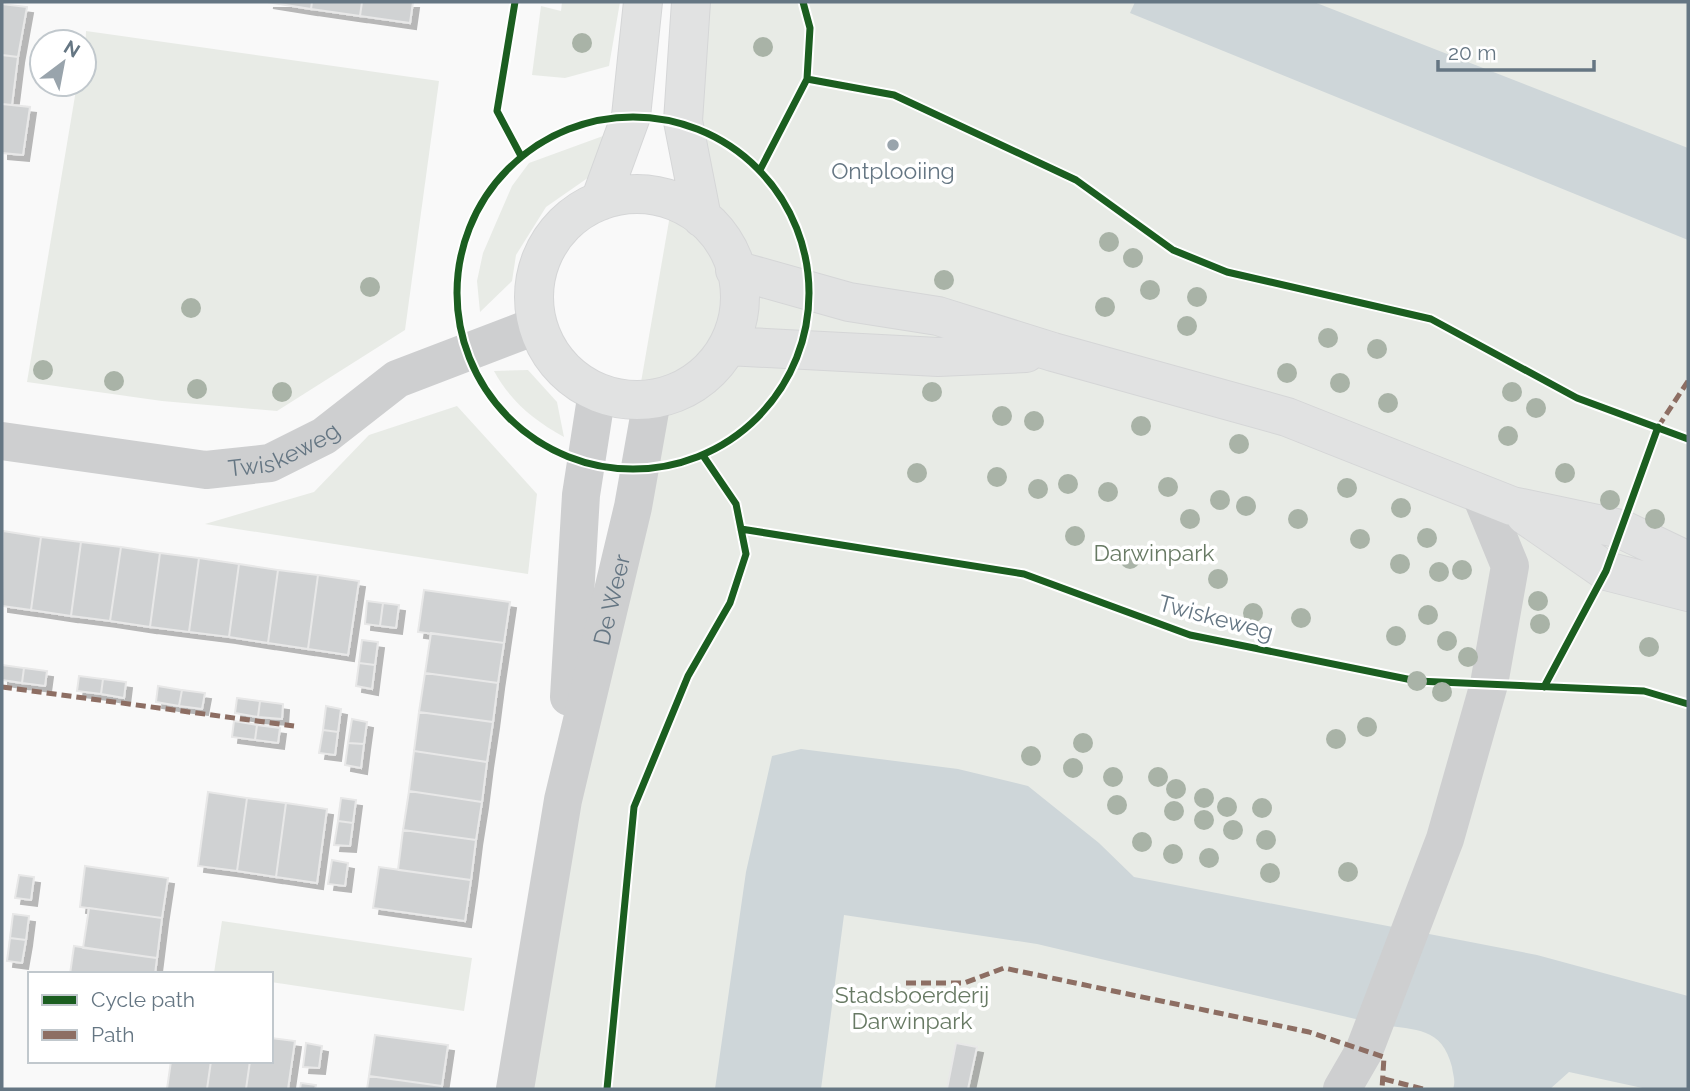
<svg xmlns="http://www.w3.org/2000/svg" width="1690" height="1091" font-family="Raleway,sans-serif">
<defs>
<filter id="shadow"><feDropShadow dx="6" dy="6" stdDeviation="0" flood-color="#0004"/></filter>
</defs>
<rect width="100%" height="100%" fill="#f9f9f9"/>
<path fill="#e8ebe6" d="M562,2H620L609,66L565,78L532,75L541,6L561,11Z
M707,2H1688V1089H524L539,970Z
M86,31L439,81L405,330L277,411L162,401L27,382L77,84H84Z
M603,136L614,138L592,175L546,207L516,255L512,281L480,312L477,281L483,253L512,186L529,163Z
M528,370L557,402L564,437C534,420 511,402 494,371Z
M457,406L537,494L528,574L205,524L314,492L369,435Z
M222,921L472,958L464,1011L271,982V974L214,973Z"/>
<path fill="#ced6d9" d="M1135,2H1314L1688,148V240L1130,13Z
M801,749L958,769L1028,786L1099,843L1134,877L1537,955L1688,996V1089H1647L1569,1072L1550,1089H1453C1456,1081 1453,1075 1452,1067C1442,1027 1416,1030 1381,1025L1037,944L844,915L821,1089H715L746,872L772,756Z"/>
<path fill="#d0d2d3" stroke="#e8e8e8" stroke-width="2" filter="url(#shadow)" d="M267,2H312L311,9Z
M312,2H362L360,16L311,9Z
M362,2H413L410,23L360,16Z
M2,4L27,7L18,57L2,55Z
M2,55L18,57L12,105L2,104Z
M2,104L30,107L23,155L2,153Z
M3,531L41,537L31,610L2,606Z
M41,537L81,542L71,616L31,610Z
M81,542L121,547L110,621L71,616Z
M121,547L160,553L150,627L110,621Z
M160,553L199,558L189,632L150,627Z
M199,558L239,564L229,637L189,632Z
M239,564L278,570L268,643L229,637Z
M278,570L318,575L308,649L268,643Z
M318,575L359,581L348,655L308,649Z
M424,590L510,602L504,643L418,632Z
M367,601L383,603L380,626L365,624Z
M383,603L399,605L396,628L380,626Z
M431,633L504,643L498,683L425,673Z
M362,640L378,642L375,665L359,663Z
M359,663L375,665L372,689L356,686Z
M2,665L24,668L22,683L2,680Z
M24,668L47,671L45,686L22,683Z
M425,673L498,683L493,722L419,712Z
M79,676L103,679L101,694L77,691Z
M103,679L126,682L124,698L101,694Z
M158,686L182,690L179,706L156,702Z
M182,690L205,693L202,709L179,706Z
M237,698L260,701L258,717L235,713Z
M260,701L283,704L282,719L258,717Z
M326,706L341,709L338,732L323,730Z
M419,712L493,722L487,762L414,751Z
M352,719L367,722L364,744L348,743Z
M234,721L257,725L255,740L232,737Z
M257,725L280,728L278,743L255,740Z
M323,730L338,732L335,755L319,753Z
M348,743L364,744L361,768L345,765Z
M414,751L487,762L482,802L409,791Z
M409,791L482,802L476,840L403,830Z
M208,792L247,798L237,871L198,866Z
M247,798L286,803L276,877L237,871Z
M341,798L356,800L353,823L338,821Z
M286,803L327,809L317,883L276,877Z
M338,821L353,823L350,846L334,845Z
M403,830L476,840L471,880L398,870Z
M332,860L348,863L345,886L328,884Z
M85,866L168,878L162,918L80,907Z
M379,867L471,880L465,921L373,908Z
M19,875L34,877L31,900L15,898Z
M89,908L162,918L157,958L83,948Z
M13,914L29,916L26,940L10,938Z
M10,938L26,940L22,963L7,961Z
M74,946L157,958L155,974H70Z
M375,1035L448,1045L442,1086L369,1076Z
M271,1038L295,1041L288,1089H246L250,1061H271Z
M306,1043L322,1046L319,1068L303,1067Z
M956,1043L977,1047L968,1089H947Z
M171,1061H211L207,1089H167Z
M211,1061H250L246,1089H207Z
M369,1076L442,1086V1089H367Z
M301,1083L316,1085L315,1089H300Z"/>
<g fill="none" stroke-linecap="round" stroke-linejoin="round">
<g stroke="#d5d6d7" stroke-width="40">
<path id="secondary" d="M691,2L683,121L702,218
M534 297a103 103 0 1 1 206 0a103 103 0 1 1-206 0Z
M600,201L631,116L643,2
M735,270L849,302L938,316L1053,352L1287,417L1512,506L1621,529L1688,561
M728,346L938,357L1026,353
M1525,515L1606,571L1688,592"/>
</g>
<g stroke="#cecfd0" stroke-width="38">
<path id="s1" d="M2,441L206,470L270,463L324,436L397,379L538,325"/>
<path d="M569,697L581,495L597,392"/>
<path id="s2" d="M515,1089L563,800L633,507L652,400"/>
</g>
<path stroke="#cecfd0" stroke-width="38" d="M1342,1089L1364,1051L1445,839L1489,684L1510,566L1480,493"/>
<use href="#secondary" stroke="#e1e2e2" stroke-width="38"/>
<path stroke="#8d6e63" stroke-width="5" stroke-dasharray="10 5" stroke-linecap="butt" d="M1658,427L1688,381
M2,687L294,726
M906,983H964L1004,968L1309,1032L1384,1057L1382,1089
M1384,1079L1423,1089"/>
<g stroke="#fff" stroke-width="11">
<path id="cycleway" d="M515,2L497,111L521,156
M807,79L894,95L1076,180L1173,250L1227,272L1431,319L1577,398L1688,439
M457 293a176 176 0 1 1 352 0a176 176 0 1 1-352 0Z
M760,170L807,79L810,28L803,2
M741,529L1024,574L1190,635L1417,681L1644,691L1688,704
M1544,687L1606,571L1658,427
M607,1089L634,807L688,676L730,603L746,554L736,504L704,457"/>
</g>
<use href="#cycleway" stroke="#1b5e20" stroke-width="7"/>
</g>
<g fill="#a9b3a7">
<circle cx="582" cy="43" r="10"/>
<circle cx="763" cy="47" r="10"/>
<circle cx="1109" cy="242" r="10"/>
<circle cx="1133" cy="258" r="10"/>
<circle cx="944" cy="280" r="10"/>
<circle cx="370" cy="287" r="10"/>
<circle cx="1150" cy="290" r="10"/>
<circle cx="1197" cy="297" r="10"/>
<circle cx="1105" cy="307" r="10"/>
<circle cx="191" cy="308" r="10"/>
<circle cx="1187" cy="326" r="10"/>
<circle cx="1328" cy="338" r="10"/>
<circle cx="1377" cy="349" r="10"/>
<circle cx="43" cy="370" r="10"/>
<circle cx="1287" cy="373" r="10"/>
<circle cx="114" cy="381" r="10"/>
<circle cx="1340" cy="383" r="10"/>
<circle cx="197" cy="389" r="10"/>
<circle cx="282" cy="392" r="10"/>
<circle cx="932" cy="392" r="10"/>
<circle cx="1512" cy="392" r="10"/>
<circle cx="1388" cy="403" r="10"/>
<circle cx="1536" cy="408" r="10"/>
<circle cx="1002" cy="416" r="10"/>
<circle cx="1034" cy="421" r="10"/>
<circle cx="1141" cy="426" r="10"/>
<circle cx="1508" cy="436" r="10"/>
<circle cx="1239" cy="444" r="10"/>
<circle cx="917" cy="473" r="10"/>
<circle cx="1565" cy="473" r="10"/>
<circle cx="997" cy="477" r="10"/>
<circle cx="1068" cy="484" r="10"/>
<circle cx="1168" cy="487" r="10"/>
<circle cx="1347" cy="488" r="10"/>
<circle cx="1038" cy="489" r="10"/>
<circle cx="1108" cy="492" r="10"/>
<circle cx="1220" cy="500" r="10"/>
<circle cx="1610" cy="500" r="10"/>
<circle cx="1246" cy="506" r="10"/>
<circle cx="1401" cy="508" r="10"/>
<circle cx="1190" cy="519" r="10"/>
<circle cx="1298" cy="519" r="10"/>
<circle cx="1655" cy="519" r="10"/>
<circle cx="1075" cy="536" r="10"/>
<circle cx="1427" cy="538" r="10"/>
<circle cx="1360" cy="539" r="10"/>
<circle cx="1130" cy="559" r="10"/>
<circle cx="1400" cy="564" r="10"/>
<circle cx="1462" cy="570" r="10"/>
<circle cx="1439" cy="572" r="10"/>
<circle cx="1218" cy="579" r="10"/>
<circle cx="1538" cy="601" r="10"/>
<circle cx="1253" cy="613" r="10"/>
<circle cx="1428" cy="615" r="10"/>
<circle cx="1301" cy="618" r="10"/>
<circle cx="1540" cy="624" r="10"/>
<circle cx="1396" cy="636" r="10"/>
<circle cx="1447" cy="641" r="10"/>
<circle cx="1649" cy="647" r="10"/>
<circle cx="1468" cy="657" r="10"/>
<circle cx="1417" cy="681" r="10"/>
<circle cx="1442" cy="692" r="10"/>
<circle cx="1367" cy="727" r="10"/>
<circle cx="1336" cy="739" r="10"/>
<circle cx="1083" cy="743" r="10"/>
<circle cx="1031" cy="756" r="10"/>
<circle cx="1073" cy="768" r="10"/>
<circle cx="1113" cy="777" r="10"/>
<circle cx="1158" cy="777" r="10"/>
<circle cx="1176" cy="789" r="10"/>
<circle cx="1204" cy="798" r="10"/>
<circle cx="1117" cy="805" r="10"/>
<circle cx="1227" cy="807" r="10"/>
<circle cx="1262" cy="808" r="10"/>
<circle cx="1174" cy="811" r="10"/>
<circle cx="1204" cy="820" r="10"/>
<circle cx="1233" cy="830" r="10"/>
<circle cx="1266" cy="840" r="10"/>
<circle cx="1142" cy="842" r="10"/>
<circle cx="1173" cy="854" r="10"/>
<circle cx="1209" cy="858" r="10"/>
<circle cx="1348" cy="872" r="10"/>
<circle cx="1270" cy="873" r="10"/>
</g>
<circle fill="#99a4ac" stroke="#fff" stroke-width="2.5" cx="893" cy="145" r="7"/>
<g text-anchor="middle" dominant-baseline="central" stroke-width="7" stroke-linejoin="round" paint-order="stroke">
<g font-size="23" fill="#657683" stroke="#fff">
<text x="893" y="170">Ontplooiing</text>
</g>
<g font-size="23" fill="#657683" stroke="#fff">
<text stroke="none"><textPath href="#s1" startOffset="287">Twiskeweg</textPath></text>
<text stroke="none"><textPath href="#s2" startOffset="499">De Weer</textPath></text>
<text transform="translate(1216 617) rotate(15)">Twiskeweg</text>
</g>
<g font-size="23" fill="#687a64" stroke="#fff">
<text x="1154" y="552">Darwinpark</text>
<text x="912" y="994">Stadsboerderij<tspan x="912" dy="26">Darwinpark</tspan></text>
</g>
</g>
<rect width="1690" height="1091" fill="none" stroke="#657683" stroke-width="7"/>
<rect x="28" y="972" width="245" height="91" fill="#ffffff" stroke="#c1c8cd" stroke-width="2"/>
<rect x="42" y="995" width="35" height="10" fill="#1b5e20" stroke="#c1c8cd" stroke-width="2"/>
<text x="91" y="1007" font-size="21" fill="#657683">Cycle path</text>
<rect x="42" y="1030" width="35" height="10" fill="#8d6e63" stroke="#c1c8cd" stroke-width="2"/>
<text x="91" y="1042" font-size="21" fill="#657683">Path</text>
<g transform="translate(63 63) rotate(32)"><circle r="33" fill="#ffffff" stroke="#c1c8cd" stroke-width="2"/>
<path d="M0-5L12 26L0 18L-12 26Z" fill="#99a4ac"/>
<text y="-10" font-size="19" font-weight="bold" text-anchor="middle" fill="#657683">N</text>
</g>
<path d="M1438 60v10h156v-10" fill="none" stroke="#657683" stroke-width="3.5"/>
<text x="1448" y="60" font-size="21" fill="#657683" stroke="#ffffff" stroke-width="5" paint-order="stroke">20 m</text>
</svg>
